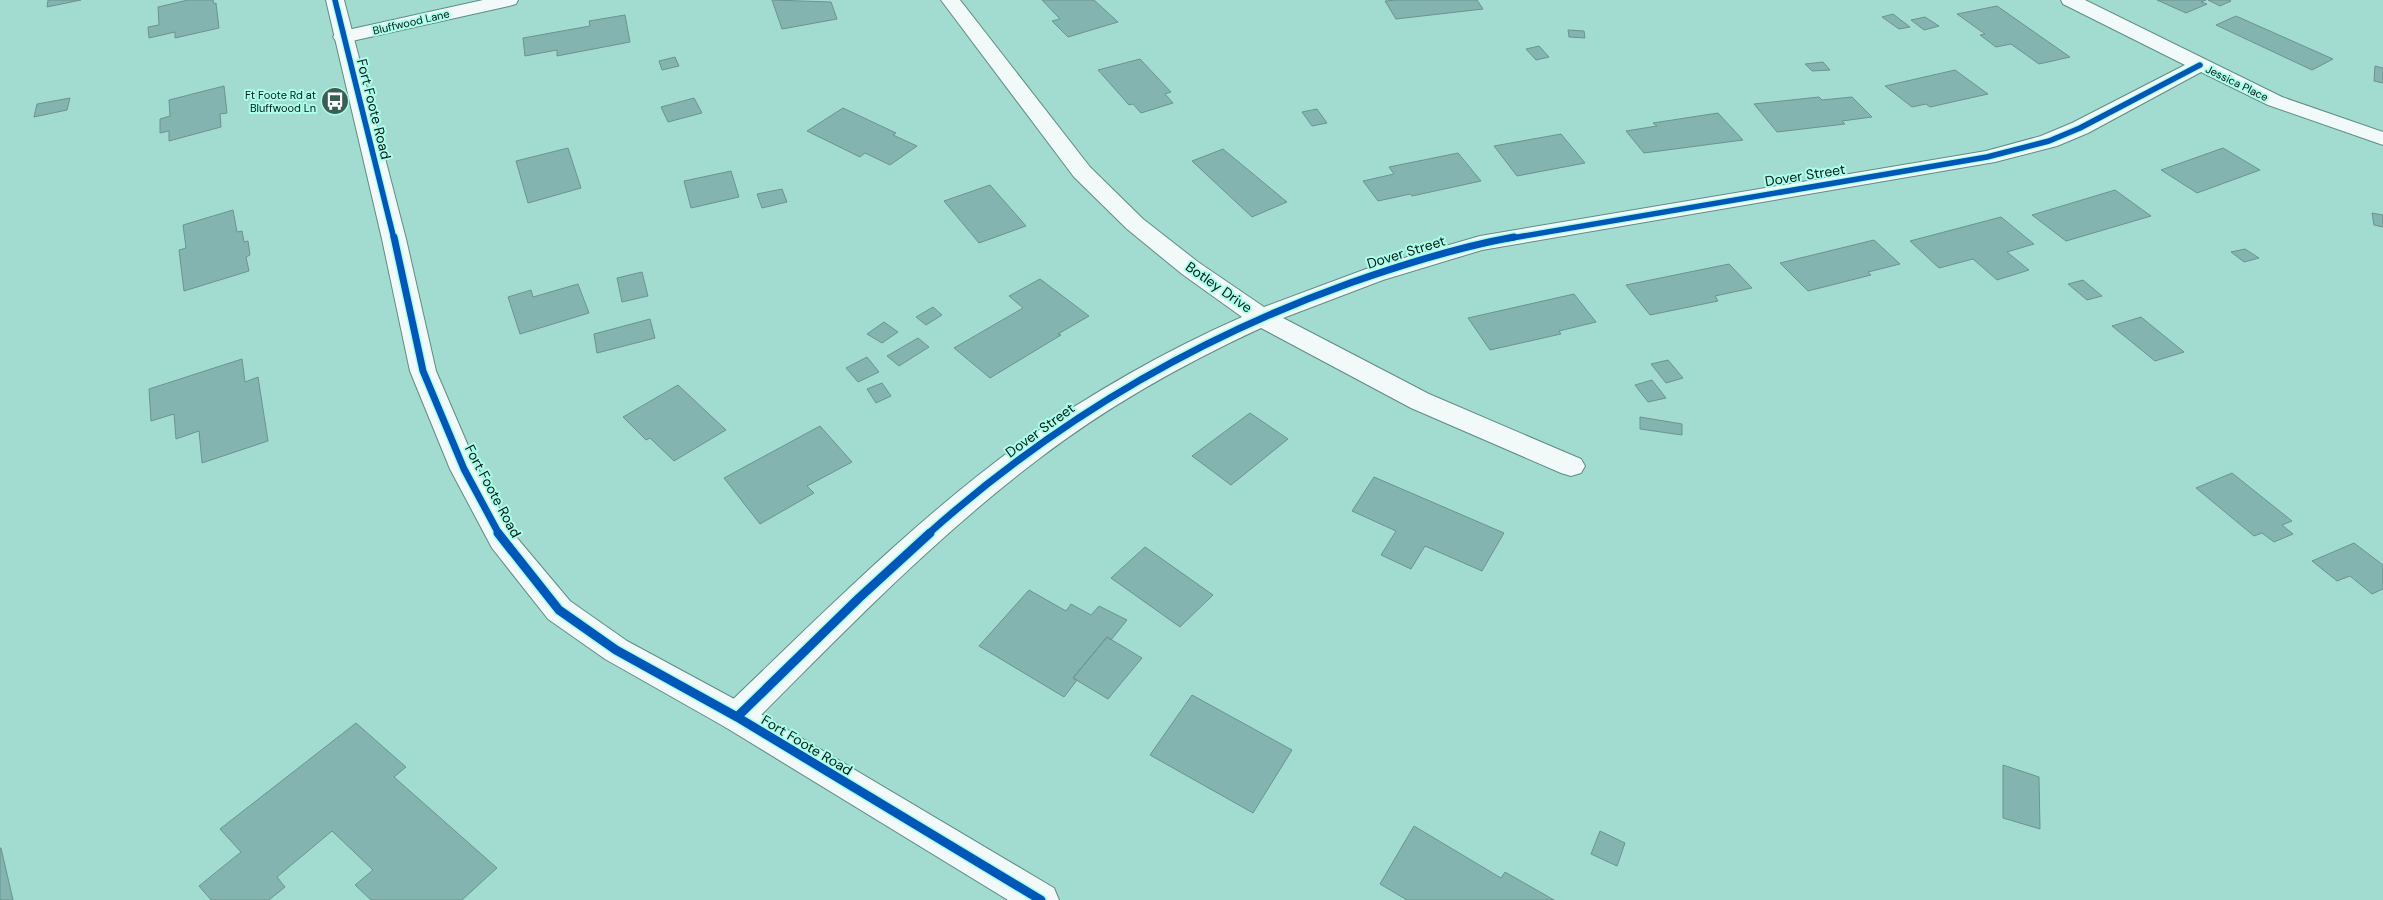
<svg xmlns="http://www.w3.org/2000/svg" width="2383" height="900" font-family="'DM Sans',sans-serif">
<rect width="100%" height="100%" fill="#a2dcd0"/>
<path fill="#83b4b0" stroke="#6d938e" d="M48,0H81L47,7Z
M188,0H213L214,4L216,3L219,28L175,38V32L149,38L148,27L159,25L158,7Z
M772,0L831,2L837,19L782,29Z
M1042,0H1094L1118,22L1068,37L1052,21L1060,19Z
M1396,0H1477L1483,9L1396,19L1385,1Z
M2157,0H2206L2201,2L2207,4L2186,13Z
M2208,0H2229L2231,1L2220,6Z
M1997,6L2070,57L2039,64L2011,44L1996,47L1980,35L1985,34L1957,14Z
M1893,14L1910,27L1899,29L1882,17Z
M625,15L630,42L557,56V50L525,56L523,38L590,26L589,21Z
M2236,16L2333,59L2312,70L2216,25Z
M1925,17L1939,26L1924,30L1911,20Z
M1568,30L1584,31L1585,38L1569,37Z
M1539,46L1549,57L1536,60L1526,49Z
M675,57L679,66L662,70L659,61Z
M1140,59L1171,92L1165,94L1173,103L1141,113L1133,104L1129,105L1098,70Z
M1823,62L1830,70L1812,71L1805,64Z
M2375,66L2383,68V83L2374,81Z
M1955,70L1988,94L1930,107L1926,104L1912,107L1885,86Z
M224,86L227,113L220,114L221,127L169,141V131L160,133V119L170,116L169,100Z
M1819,97L1822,100L1852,97L1872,117L1842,121L1845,124L1777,132L1754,104Z
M70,98L67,110L34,117L37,104Z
M694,98L702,113L668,122L661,107Z
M843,108L896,133L893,135L917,146L890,165L865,153L860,157L807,131Z
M1317,109L1327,123L1312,126L1302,112Z
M1718,113L1743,140L1644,153L1626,131L1657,126L1653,123Z
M1561,134L1585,163L1517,176L1494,146Z
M568,148L581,188L528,203L516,161Z
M2223,148L2260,170L2197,193L2161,170Z
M1223,149L1287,202L1252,217L1192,161Z
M1458,153L1481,181L1412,196L1410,194L1378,201L1363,181L1394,174L1389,167Z
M731,171L739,197L691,208L684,181Z
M990,185L1026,226L979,243L944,201Z
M782,189L787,202L762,208L757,194Z
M2115,190L2151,216L2066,241L2032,215Z
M233,210L237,232L242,231L244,242L248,241L250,255L246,257L249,271L184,291L179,250L186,248L183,225Z
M2372,213L2383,215V227L2374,225Z
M2001,217L2034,244L2007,252L2029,270L1997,280L1973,259L1939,268L1910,241Z
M1874,240L1900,264L1868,272L1871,275L1808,291L1780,263Z
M2245,249L2259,258L2244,262L2231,252Z
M1729,264L1752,288L1715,296L1718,301L1650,315L1626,285Z
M642,272L648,296L622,302L617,278Z
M1040,279L1089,316L1058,334L1061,335L990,378L954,348L1023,308L1009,296Z
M2083,280L2102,296L2087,300L2068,284Z
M578,284L589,313L520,334L508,297L531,290L533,297Z
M1574,294L1596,322L1559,331L1561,334L1490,350L1468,318Z
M933,307L942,315L926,325L916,317Z
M2141,317L2184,352L2155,361L2112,326Z
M650,319L655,338L597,353L594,334Z
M884,322L898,332L882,343L867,334Z
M918,338L929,347L899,366L887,356Z
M867,357L879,372L858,382L846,368Z
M242,359L245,382L258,377L268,441L202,463L199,431L176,439L174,414L151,421L149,389Z
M1668,360L1683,378L1666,383L1651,364Z
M1652,380L1666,398L1648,402L1635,385Z
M882,383L891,396L876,403L867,389Z
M678,385L726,430L674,461L650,438L646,440L623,417Z
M1250,413L1288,439L1231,485L1192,456Z
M1640,417L1682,424V435L1640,429Z
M820,426L852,462L807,486L814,493L760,524L724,478Z
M2232,473L2292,521L2282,525L2293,534L2274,542L2262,533L2254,536L2196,488Z
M1374,477L1504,533L1482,571L1425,546L1411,569L1381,555L1396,531L1352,511Z
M2354,543L2383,565V589L2372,594L2350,576L2337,581L2312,561Z
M1145,547L1213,595L1180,627L1111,578Z
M1029,590L1066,611L1071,604L1091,615L1099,606L1127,620L1111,640L1107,637L1073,678L1077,680L1064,697L979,646Z
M1107,637L1142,658L1108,699L1073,678Z
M1192,695L1292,750L1253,813L1150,755Z
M356,723L406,767L394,777L497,868L462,900H371L355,885L373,870L332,831L277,877L285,887L269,900H211L199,886L241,852L220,829Z
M2003,765L2039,777L2040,829L2003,818Z
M1414,826L1501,878L1505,872L1554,900H1407L1380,884Z
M1600,831L1625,843L1617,866L1591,854Z
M0,848H1L13,900H0Z"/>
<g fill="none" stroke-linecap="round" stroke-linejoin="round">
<g stroke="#5f8c84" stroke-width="2">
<path id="minor" d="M483,0H518L516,4L509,6L343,43L336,41L333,37L336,33L343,31Z
M941,0H960L1090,167L1143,219L1198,262L1264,307L1366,269L1480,236L1986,151L2041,136L2072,123L2185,65L2063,4L2061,0H2085L2282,97L2383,132V145L2268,105L2201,72L2088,133L2057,146L1995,162L1482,250L1383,280L1283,318L1429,394L1581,459L1585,466L1581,473L1571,476L1561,473L1411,408L1261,328C1183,364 1108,406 1040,458C934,538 842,634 749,727L737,731L725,727L721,717L725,707C821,615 915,520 1022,442C1091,393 1165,351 1242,317L1182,274L1127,229L1074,177Z"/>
</g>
<g stroke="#5f8c84" stroke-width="2">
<path id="tertiary" d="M326,0H344L406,239L436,371L478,469L512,532L570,601L627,641L749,707L1054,888L1059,900H1008L725,727L605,659L548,619L492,548L450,469L410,371L382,239Z"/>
</g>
<use href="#minor" fill="#f1faf8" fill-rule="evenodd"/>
<use href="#tertiary" fill="#f1faf8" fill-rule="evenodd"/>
<g stroke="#acfeea" stroke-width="8">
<path id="cycleway-far2" d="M335,0L394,239
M1506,239L1987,157L2049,141L2080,128L2200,65"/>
</g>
<g stroke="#acfeea" stroke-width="10">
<path id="cycleway-far1" d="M394,237L423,371L464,469L499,534
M928,534C1052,423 1194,339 1350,283C1404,264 1458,247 1514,237"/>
</g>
<g stroke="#acfeea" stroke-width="12">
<path id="cycleway" d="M498,533L559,610L616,650L737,717L1041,900
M737,717L859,598L930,533"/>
</g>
<use href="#cycleway-far2" stroke="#0057b8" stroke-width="5.5"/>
<use href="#cycleway-far1" stroke="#0057b8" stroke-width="7"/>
<use href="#cycleway" stroke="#0057b8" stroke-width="9"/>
</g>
<defs>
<g id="bus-disc" transform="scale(1.4375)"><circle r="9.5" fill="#3a5d56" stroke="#acfeea"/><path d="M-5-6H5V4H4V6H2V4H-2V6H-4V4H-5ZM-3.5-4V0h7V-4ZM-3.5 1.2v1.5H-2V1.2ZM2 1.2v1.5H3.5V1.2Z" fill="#fff"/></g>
</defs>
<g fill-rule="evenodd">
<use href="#bus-disc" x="335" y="101"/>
</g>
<g text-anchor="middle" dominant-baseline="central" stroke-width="4" stroke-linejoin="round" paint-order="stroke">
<g font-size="11" fill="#021914" stroke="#acfeea">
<text transform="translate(411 22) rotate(-13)">Bluffwood Lane</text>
<text transform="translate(2237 83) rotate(26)">Jessica Place</text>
</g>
<g font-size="11" fill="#021914" stroke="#acfeea" text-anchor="end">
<text x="316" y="95">Ft Foote Rd at<tspan x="316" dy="13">Bluffwood Ln</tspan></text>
</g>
<g font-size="14" fill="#021914" stroke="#acfeea">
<text transform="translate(374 109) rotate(76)">Fort Foote Road</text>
<text transform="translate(1805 175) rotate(-9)">Dover Street</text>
<text transform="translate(1406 252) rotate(-17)">Dover Street</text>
<text transform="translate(1219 287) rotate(35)">Botley Drive</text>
<text transform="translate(1040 430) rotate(-36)">Dover Street</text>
<text transform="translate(493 491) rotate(62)">Fort Foote Road</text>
<text transform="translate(807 745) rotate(31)">Fort Foote Road</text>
</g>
</g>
</svg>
